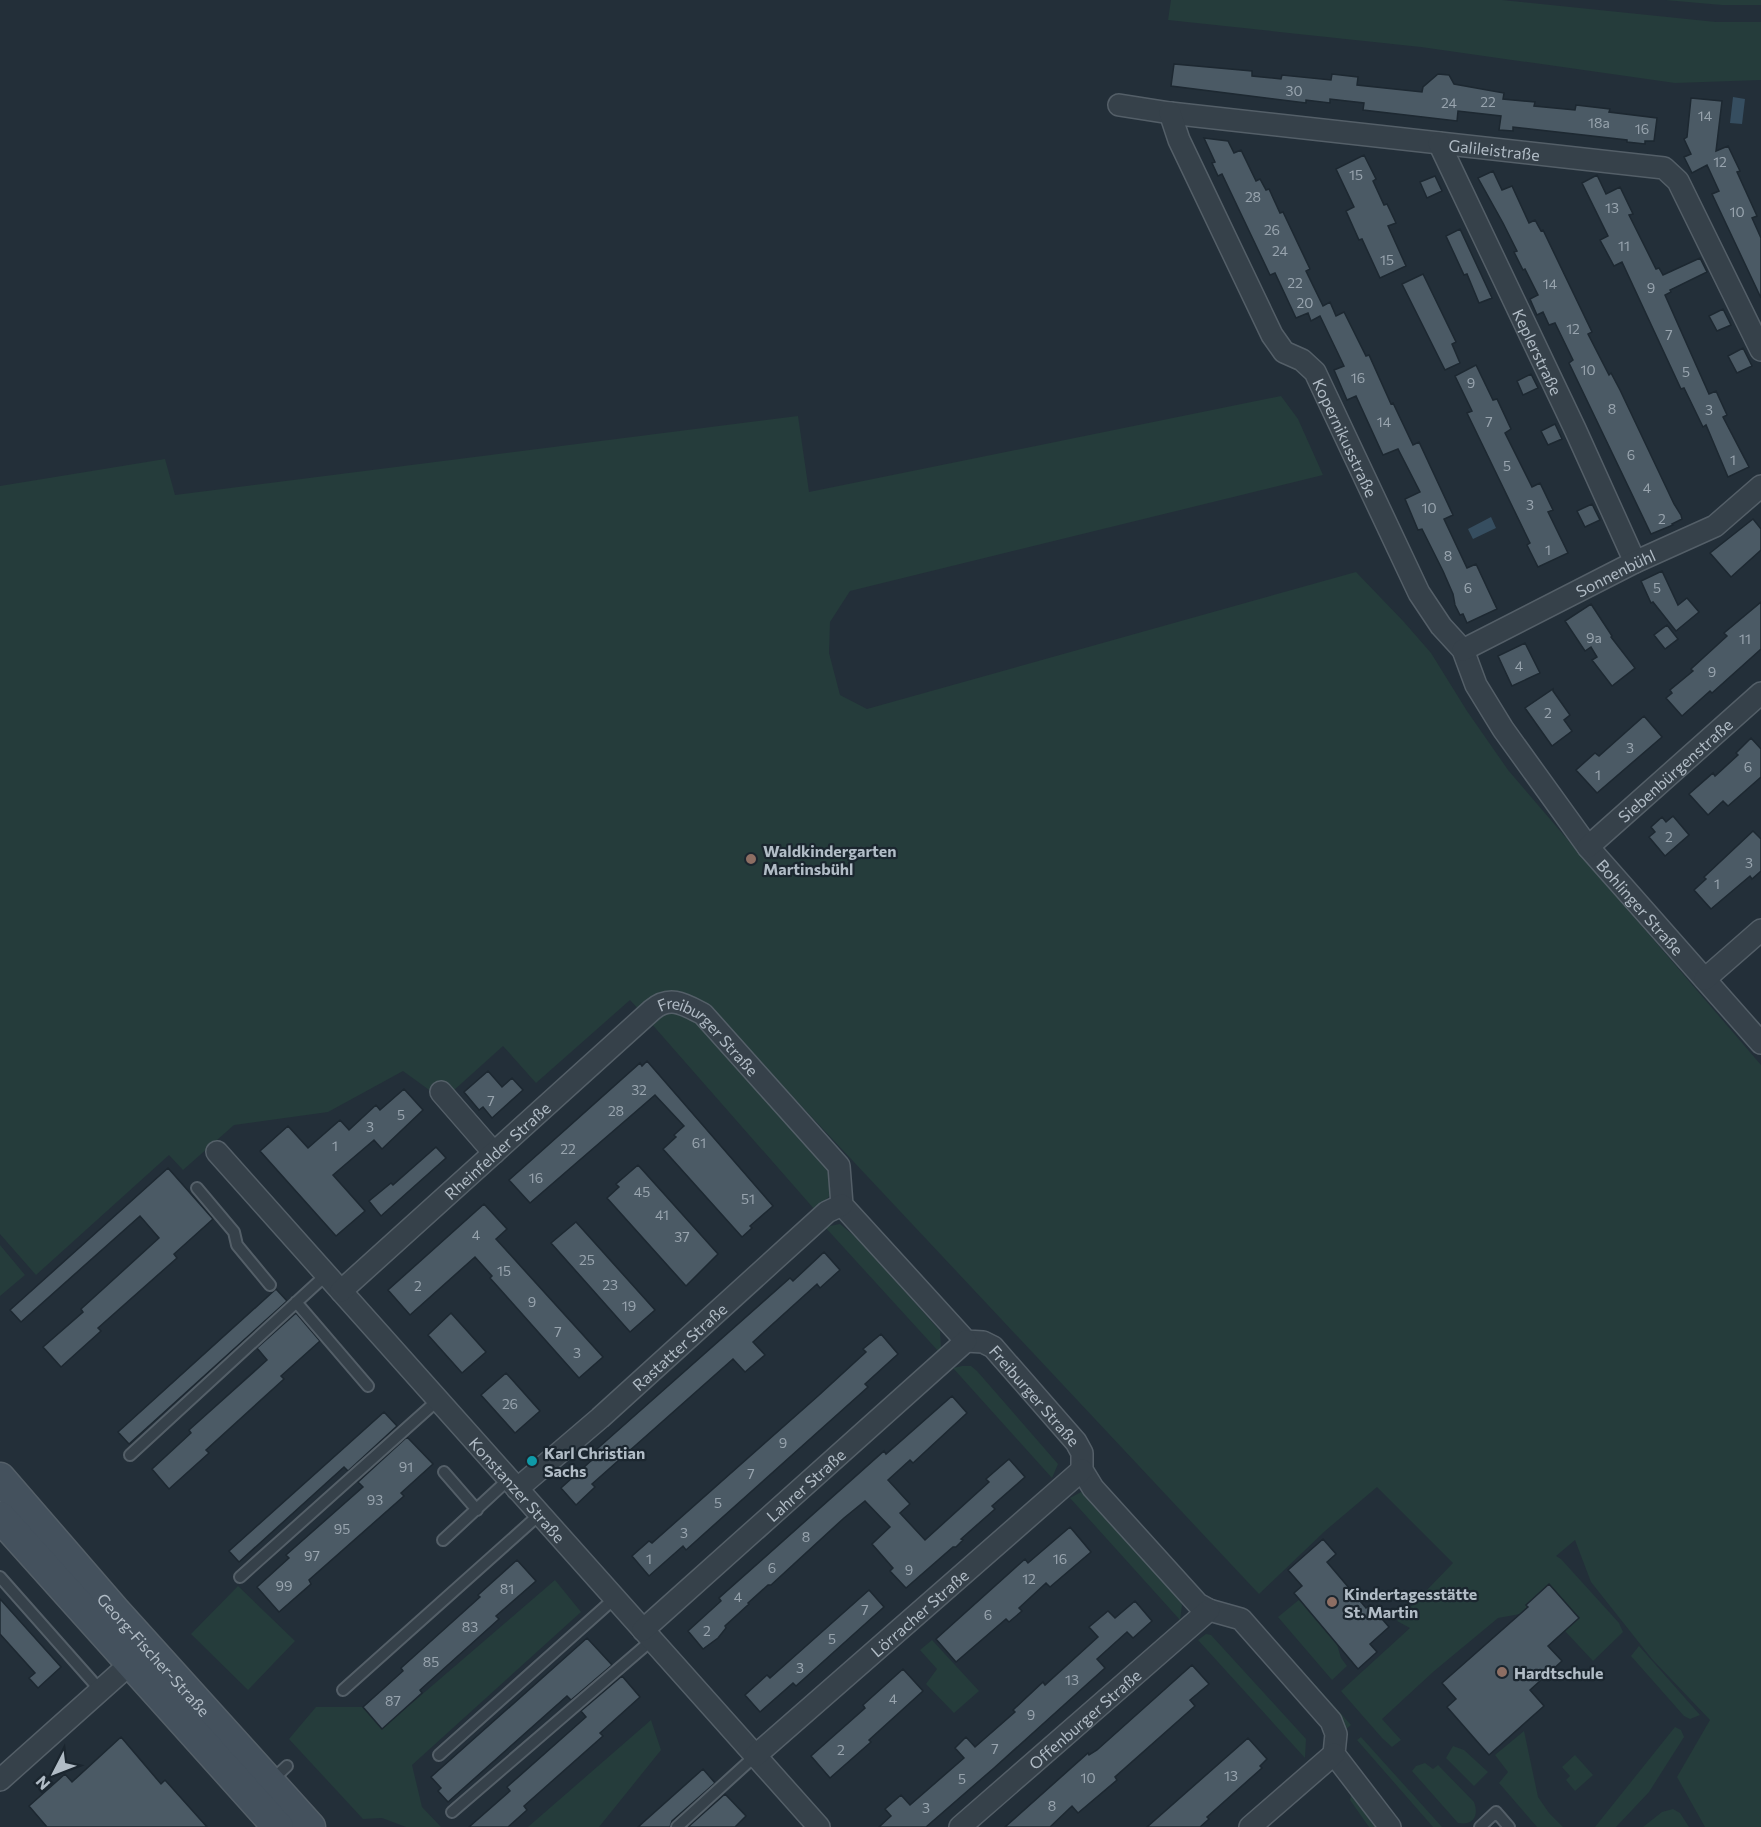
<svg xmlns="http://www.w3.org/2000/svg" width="1761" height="1827" font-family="Commissioner,sans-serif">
<rect width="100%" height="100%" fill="#232f39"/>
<path fill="#253c3b" d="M1171,0H1502L1716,22H1761V80L1675,83L1421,47L1168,20Z
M1665,0H1761V5H1722Z
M1281,396L1298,419L1323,475L850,591L830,622L829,653L840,695L867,709L1356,572L1404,622L1431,653L1467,711L1508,770L1761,1065V1827H1705L1677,1777L1710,1720L1652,1659L1591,1582L1575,1540L1556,1556L1561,1559L1619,1623L1623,1632L1593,1661L1565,1631L1579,1618L1549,1584L1526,1605L1540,1621L1520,1614L1498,1618L1433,1672L1382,1719L1401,1740L1392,1747L1382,1738L1341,1691L1410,1628L1397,1621L1453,1563L1377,1487L1325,1531L1259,1594L718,1017L681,1003L642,1013L630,1000L536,1083L503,1046L443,1100L403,1071L328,1112L234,1125L183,1170L169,1155L36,1275L0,1234V486L165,459L175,495L798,416L809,492Z
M666,1012L682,1013L697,1024L830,1173L832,1194L815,1210L650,1022Z
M840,1224L858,1239L940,1331L941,1348L939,1352L825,1227Z
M0,1245L25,1275L0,1296Z
M962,1366H971L977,1371L1058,1464L1052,1478L953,1368Z
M1081,1492L1086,1494L1179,1598L1182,1605L1180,1620L1070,1498Z
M555,1580L581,1612L412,1765L422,1807L441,1827H406L382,1818L363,1819L289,1739L316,1707H363L383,1728Z
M238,1586L295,1641L248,1690L191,1634Z
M1300,1599L1336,1641L1341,1658L1347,1666L1332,1680L1278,1617Z
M1260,1623L1351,1725L1346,1729L1303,1680L1258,1624Z
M1206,1634L1211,1635L1306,1739L1305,1758L1198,1640Z
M932,1640L979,1691L954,1713L926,1684L937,1669L920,1650Z
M1639,1646L1700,1715L1690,1719L1684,1716L1631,1656Z
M651,1720L661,1750L599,1827H528Z
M1675,1727L1681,1730L1684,1737L1649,1792L1616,1827H1595Z
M1524,1731L1538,1797L1549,1813L1563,1827H1537L1499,1783L1508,1772L1495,1755Z
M1361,1737L1442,1827H1433L1357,1740Z
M1453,1746L1464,1750L1488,1772L1474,1786L1446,1758Z
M1575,1755L1593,1775L1575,1791L1566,1780L1570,1776L1562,1767Z
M1425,1763L1433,1769L1438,1765L1474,1802C1479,1815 1474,1826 1458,1823L1412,1771L1416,1766Z
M1352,1791L1379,1827H1369L1350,1800Z
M1673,1809L1680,1813L1689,1827H1643L1662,1812Z"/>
<path fill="#364e60" d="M1733,97L1745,99L1742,124L1730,123Z
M1491,517L1496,528L1473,539L1468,529Z"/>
<path fill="#4b5a65" stroke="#1d2831" stroke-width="1.5" d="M1174,64L1252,71V76L1281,79L1282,75L1331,80L1332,74L1358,77L1357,85L1422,92L1423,87L1438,74L1449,75L1454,84L1504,93L1503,99L1535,102L1534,106L1575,110L1576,105L1610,109L1609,112L1657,118L1654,141H1645V144L1627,142V140L1513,127V131L1499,130L1501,116L1458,111L1457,121L1363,110L1364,103L1330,99V103L1306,100V103L1171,86Z
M1691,98L1722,101L1716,151L1728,146L1740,171L1737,172L1757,216L1752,218L1761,238V298L1712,194L1719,191L1707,165L1692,173L1684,157L1691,154L1684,139L1687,137Z
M1204,138L1228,141L1234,153L1241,150L1256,181L1260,179L1266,190L1269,189L1280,213L1283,212L1310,269L1306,271L1323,306L1330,302L1336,316L1344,312L1366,356L1369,355L1391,404L1393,403L1413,445L1419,442L1453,515L1444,519L1467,568L1476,564L1497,609L1467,623L1463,614L1460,615L1455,605L1453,594L1443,571L1422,529L1418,530L1405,499L1420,492L1398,449L1383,455L1356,396L1347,400L1334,370L1344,366L1320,316L1311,321L1308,313L1296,318L1275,273L1270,275L1222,174L1218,176L1212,163L1215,162Z
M1364,155L1376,179L1373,181L1384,205L1387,204L1396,223L1388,226L1406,266L1380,278L1362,239L1359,240L1346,211L1354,207L1336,169Z
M1493,171L1502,190L1512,186L1529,223L1535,220L1541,231L1543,230L1592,332L1588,334L1609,375L1611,373L1620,390L1674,504L1681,515L1682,519L1672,524L1673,525L1651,534L1569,363L1573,360L1555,323L1549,325L1543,312L1537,315L1530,299L1538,295L1525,269L1523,270L1514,252L1517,251L1503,223L1478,178Z
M1597,175L1606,194L1620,187L1633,214L1629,215L1656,269L1659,268L1663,275L1700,258L1707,272L1670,290L1671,292L1665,295L1709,394L1716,391L1727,415L1723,417L1749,467L1728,477L1706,425L1703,427L1684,388L1681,389L1622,262L1614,266L1600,240L1608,236L1582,183Z
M1435,176L1442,191L1427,198L1420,182Z
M1460,229L1492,298L1479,303L1467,274L1464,275L1446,236Z
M1423,274L1456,342L1452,344L1460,363L1445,370L1402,284Z
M1723,309L1731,325L1717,331L1709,316Z
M1743,348L1752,366L1737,373L1728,356Z
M1476,365L1493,400L1497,399L1511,429L1505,433L1532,487L1540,483L1553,510L1548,512L1568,553L1538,567L1527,545L1530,543L1467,413L1472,411L1455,376Z
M1531,374L1538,388L1523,395L1517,381Z
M1555,424L1562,439L1548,445L1541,431Z
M1592,504L1600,520L1585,527L1577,511Z
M1753,519L1761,529V550L1731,577L1710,553Z
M1662,571L1678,605L1687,598L1699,612L1676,631L1653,602L1651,603L1641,581Z
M1761,602V649L1712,693L1710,691L1682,716L1666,698L1672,693L1670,690L1693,671L1691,669L1727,636L1724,633Z
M1591,604L1612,636L1611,637L1635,668L1612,686L1592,660L1597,657L1591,647L1585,651L1565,621Z
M1667,625L1678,639L1665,649L1654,635Z
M1525,643L1540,673L1512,686L1498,656Z
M1553,689V691L1570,715L1564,720L1572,731L1552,746L1525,708Z
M1644,716L1662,737L1597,793L1576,770L1595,753L1599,756Z
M1751,738L1761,749V777L1728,806L1723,801L1708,815L1689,794L1713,773L1715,776L1738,755L1736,753Z
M1673,816L1689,835L1665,856L1649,837L1655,832L1651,827L1662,817L1666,822Z
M1753,831L1761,839V871L1752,879L1750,876L1711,909L1694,890L1706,879L1704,877Z
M647,1061L773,1206L750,1226L752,1228L742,1237L663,1149L676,1137L674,1135L684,1126L655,1095L530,1203L509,1180L640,1063L642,1066Z
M488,1071L502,1087L512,1078L523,1090L492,1118L483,1107L479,1110L464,1092Z
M404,1089L423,1110L382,1149L374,1140L333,1175L365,1211L336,1236L260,1151L288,1126L308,1148L340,1120L349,1130L376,1105L380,1110Z
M436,1147L446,1158L381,1216L369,1201L391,1183L393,1185Z
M638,1165L718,1254L686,1286L607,1198L619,1187L616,1184Z
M168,1168L213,1219L174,1254L177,1258L98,1328L101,1331L61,1367L43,1347L83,1312L81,1309L159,1238L140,1216L21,1322L10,1310Z
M484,1204L507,1229L496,1239L603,1357L579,1378L490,1278L492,1276L475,1257L410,1315L388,1290Z
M576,1222L655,1310L630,1332L551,1243Z
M824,1252L840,1270L820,1288L817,1284L753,1342L765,1355L745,1372L733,1359L592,1484L595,1487L576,1505L561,1488L592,1460L589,1456L790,1278L793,1281Z
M276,1289L287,1301L129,1444L118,1432Z
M296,1313L320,1341L281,1376L284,1379L206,1450L209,1453L169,1489L152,1469L191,1433L189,1430L267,1360L257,1348Z
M451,1313L486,1352L462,1373L428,1335Z
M881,1334L898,1354L865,1384L868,1387L686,1550L683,1546L649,1576L632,1556L649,1541L652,1543L818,1396L866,1352L863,1349Z
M506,1373L540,1411L515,1433L481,1395Z
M952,1396L967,1413L913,1463L910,1460L888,1480L910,1504L900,1513L925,1540L989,1482L986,1479L1009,1459L1025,1477L992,1506L995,1509L961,1539L963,1540L956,1547H953L906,1588L890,1571L893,1568L872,1544L890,1527L865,1501L844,1518L771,1585H768L748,1603L749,1604L725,1626L726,1628L718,1638L703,1649L688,1631L721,1601L719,1598L884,1451L886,1454Z
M384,1412L397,1426L348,1471L344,1467L239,1562L229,1551Z
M407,1437L433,1464L401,1493L404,1496L309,1580L311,1584L279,1612L257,1587L289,1558L286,1555L363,1487L358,1482Z
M1070,1527L1091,1552L1050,1587L1046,1583L1019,1608L1022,1611L1009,1622L1006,1619L956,1662L936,1639L1025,1559L1028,1563Z
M1323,1539L1336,1554L1327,1562L1366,1608L1370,1605L1389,1627L1370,1644L1377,1652L1358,1669L1294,1593L1302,1586L1288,1570Z
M517,1560L536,1581L496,1616L499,1619L420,1690L422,1693L382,1729L363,1707L403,1671L401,1668L480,1597L478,1595Z
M1549,1584L1579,1618L1548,1646L1562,1661L1530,1690L1544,1706L1489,1755L1447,1707L1456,1699L1442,1683L1528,1607L1526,1605Z
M869,1590L884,1607L796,1686L793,1683L760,1712L745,1695L767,1675L770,1678Z
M0,1599L61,1667L38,1688L29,1678L35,1673L0,1634Z
M1135,1601L1152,1621L1133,1638L1127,1632L1097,1659L1105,1668L994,1768L926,1827H879L891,1816L885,1809L901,1795L910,1805L964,1758L955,1748L966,1737L975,1747L1015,1712L1013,1710L1043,1682L1045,1685L1098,1637L1089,1627L1108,1611L1115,1618Z
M587,1638L612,1665L571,1700L567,1696L448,1802L438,1791L441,1788L431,1777Z
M1192,1665L1209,1684L1190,1700L1195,1706L1115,1777L1117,1780L1078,1813L1072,1806L1050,1827H1005L1088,1753L1089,1755L1097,1750Z
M903,1669L923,1691L869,1740L871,1742L830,1778L811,1756L865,1708L863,1705Z
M622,1676L640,1697L600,1733L603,1736L524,1806L527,1810L508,1827H469L510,1791L507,1787L586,1717L581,1711Z
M121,1737L161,1784L165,1780L207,1827H47L29,1806L65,1774L72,1782Z
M1248,1738L1267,1759L1260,1766L1262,1768L1207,1817L1209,1819L1200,1827H1147Z
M703,1769L715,1783L672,1821L670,1827H638Z
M725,1794L746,1816L735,1827H688Z"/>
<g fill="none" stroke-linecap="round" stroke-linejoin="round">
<g stroke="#545f68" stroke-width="14">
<path id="lane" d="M197,1188L234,1232L237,1245L270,1285
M296,1302L368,1386
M130,1455L326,1275
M444,1472L477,1510
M443,1540L509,1479
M0,1577L100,1690
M240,1577L438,1400
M343,1690L540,1514
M439,1755L615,1598
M270,1782L287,1766
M452,1812L652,1640
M677,1827L755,1756
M1480,1827L1496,1812L1509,1827"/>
</g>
<g stroke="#545f68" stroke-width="24">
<g id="street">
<path id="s1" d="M1119,105L1170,113L1664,168L1678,181L1761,350"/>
<path id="s2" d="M1170,113L1179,140L1272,335L1284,352L1302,360L1315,372L1419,593L1441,626L1463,650L1476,685L1503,729L1588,847L1761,1043"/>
<path id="s3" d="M1439,143L1575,429L1635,562"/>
<path id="s4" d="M1463,650L1635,562L1715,526L1761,486"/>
<path id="s5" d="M1588,847L1761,693"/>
<path d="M1705,979L1761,930"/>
<path d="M441,1092L494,1153"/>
<path id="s6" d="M217,1152L819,1827"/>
<path id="s7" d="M341,1291L652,1010C670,995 684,1004 703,1014L839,1166L842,1205L966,1341L983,1342L993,1347L1076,1442L1082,1453V1470L1093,1488L1198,1604L1209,1610L1241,1619L1331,1721L1336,1734L1334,1754L1390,1827"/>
<path id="s8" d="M517,1489L600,1418L827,1212L842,1205"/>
<path id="s9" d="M643,1630L966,1341"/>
<path id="s10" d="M755,1756L1082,1470"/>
<path d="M0,1780L140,1655"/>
<path id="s11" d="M960,1827L1209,1610"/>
<path d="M1250,1827L1334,1754"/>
</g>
</g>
<g stroke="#545f68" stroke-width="33">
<g id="secondary">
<path id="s12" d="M0,1478L115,1611L310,1827"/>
<path d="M0,1517L278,1827"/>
</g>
</g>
<use href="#lane" stroke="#36414a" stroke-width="10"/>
<use href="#street" stroke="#36414a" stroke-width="21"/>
<use href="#secondary" stroke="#44515d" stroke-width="30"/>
</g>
<g fill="#8d6e63" stroke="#1b262f" stroke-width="2">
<circle cx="751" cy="859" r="6"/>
<circle cx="1332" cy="1602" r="6"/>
<circle cx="1502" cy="1672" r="6"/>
</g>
<circle fill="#0f9aa8" stroke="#1b262f" stroke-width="2" cx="532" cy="1461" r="6"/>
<g text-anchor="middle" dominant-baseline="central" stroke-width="4.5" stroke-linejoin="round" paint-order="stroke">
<g font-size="14" fill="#98a4ae">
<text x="1294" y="90">30</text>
<text x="1488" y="101">22</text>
<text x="1449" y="102">24</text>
<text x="1705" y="115">14</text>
<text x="1599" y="122">18a</text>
<text x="1642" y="128">16</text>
<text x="1720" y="161">12</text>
<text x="1356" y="174">15</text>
<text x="1253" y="196">28</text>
<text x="1612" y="207">13</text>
<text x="1737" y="211">10</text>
<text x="1272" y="229">26</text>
<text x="1624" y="245">11</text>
<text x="1280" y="250">24</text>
<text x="1387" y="259">15</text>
<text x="1295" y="282">22</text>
<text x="1550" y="283">14</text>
<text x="1651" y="287">9</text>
<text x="1305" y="302">20</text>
<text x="1573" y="328">12</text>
<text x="1669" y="334">7</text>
<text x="1588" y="369">10</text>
<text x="1686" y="371">5</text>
<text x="1358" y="377">16</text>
<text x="1471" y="382">9</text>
<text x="1612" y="408">8</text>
<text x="1709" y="409">3</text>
<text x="1384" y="421">14</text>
<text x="1489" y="421">7</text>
<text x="1631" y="454">6</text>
<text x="1733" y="459">1</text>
<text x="1507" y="465">5</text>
<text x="1647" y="487">4</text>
<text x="1530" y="504">3</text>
<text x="1429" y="507">10</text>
<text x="1662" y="518">2</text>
<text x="1548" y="549">1</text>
<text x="1448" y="555">8</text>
<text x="1468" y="587">6</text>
<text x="1657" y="587">5</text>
<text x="1594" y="637">9a</text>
<text x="1745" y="638">11</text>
<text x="1519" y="665">4</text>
<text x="1712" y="671">9</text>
<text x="1548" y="712">2</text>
<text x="1630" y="747">3</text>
<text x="1748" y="766">6</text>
<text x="1598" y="774">1</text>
<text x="1669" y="836">2</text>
<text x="1749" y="862">3</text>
<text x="1717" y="883">1</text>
<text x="639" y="1089">32</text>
<text x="491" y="1100">7</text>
<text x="616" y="1110">28</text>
<text x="401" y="1114">5</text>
<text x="370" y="1126">3</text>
<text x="699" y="1142">61</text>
<text x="335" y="1145">1</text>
<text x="568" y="1148">22</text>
<text x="536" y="1177">16</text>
<text x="642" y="1191">45</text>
<text x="748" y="1198">51</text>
<text x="662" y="1214">41</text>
<text x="476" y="1234">4</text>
<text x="682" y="1236">37</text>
<text x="587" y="1259">25</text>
<text x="504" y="1270">15</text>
<text x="610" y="1284">23</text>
<text x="418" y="1285">2</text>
<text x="532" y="1301">9</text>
<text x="629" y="1305">19</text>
<text x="558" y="1331">7</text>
<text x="577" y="1352">3</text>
<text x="510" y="1403">26</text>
<text x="783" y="1442">9</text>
<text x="406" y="1466">91</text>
<text x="751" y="1473">7</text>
<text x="375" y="1499">93</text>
<text x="718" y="1502">5</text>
<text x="342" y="1528">95</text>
<text x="684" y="1532">3</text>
<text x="806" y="1536">8</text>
<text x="312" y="1555">97</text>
<text x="649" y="1558">1</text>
<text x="1060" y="1558">16</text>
<text x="772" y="1567">6</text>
<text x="909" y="1569">9</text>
<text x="1029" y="1578">12</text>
<text x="284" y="1585">99</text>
<text x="507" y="1588">81</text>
<text x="738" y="1596">4</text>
<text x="865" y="1609">7</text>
<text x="988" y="1614">6</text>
<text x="470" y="1626">83</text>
<text x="707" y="1630">2</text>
<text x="832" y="1638">5</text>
<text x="431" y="1661">85</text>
<text x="800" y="1667">3</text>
<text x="1072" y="1679">13</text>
<text x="893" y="1698">4</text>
<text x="393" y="1700">87</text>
<text x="1031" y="1714">9</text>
<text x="995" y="1748">7</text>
<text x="841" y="1749">2</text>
<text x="1231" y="1775">13</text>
<text x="1088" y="1777">10</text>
<text x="962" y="1778">5</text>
<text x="1052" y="1805">8</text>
<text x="926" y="1807">3</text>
</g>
<g font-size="16" fill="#b1bcc6" stroke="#1b262f">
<text stroke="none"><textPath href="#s1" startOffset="378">Galileistraße</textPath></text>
<text stroke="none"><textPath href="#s3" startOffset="231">Keplerstraße</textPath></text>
<text stroke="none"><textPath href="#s2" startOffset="375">Kopernikusstraße</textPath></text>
<text stroke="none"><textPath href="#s4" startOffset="171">Sonnenbühl</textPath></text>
<text stroke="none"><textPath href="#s5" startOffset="116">Siebenbürgenstraße</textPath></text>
<text stroke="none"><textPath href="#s2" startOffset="933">Bohlinger Straße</textPath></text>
<text stroke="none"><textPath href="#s7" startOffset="490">Freiburger Straße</textPath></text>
<text stroke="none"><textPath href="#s7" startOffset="210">Rheinfelder Straße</textPath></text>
<text stroke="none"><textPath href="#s8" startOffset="216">Rastatter Straße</textPath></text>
<text stroke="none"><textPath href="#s7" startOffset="994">Freiburger Straße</textPath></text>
<text stroke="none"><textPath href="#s9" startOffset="218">Lahrer Straße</textPath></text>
<text stroke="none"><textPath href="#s6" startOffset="452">Konstanzer Straße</textPath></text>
<text stroke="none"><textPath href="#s10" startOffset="218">Lörracher Straße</textPath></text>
<text stroke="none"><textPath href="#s12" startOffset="234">Georg-Fischer-Straße</textPath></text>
<text stroke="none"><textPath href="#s11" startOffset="165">Offenburger Straße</textPath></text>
</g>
<g font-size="16" font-weight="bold" fill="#b1bcc6" stroke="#1b262f" text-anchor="start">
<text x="763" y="850">Waldkindergarten<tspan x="763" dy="18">Martinsbühl</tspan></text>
<text x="544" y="1452">Karl Christian<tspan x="544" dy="18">Sachs</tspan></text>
<text x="1344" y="1593">Kindertagesstätte<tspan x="1344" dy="18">St. Martin</tspan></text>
<text x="1514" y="1672">Hardtschule</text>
</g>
</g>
<g transform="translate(54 1773) rotate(228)" stroke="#1b262f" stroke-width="4.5" paint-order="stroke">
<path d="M0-4.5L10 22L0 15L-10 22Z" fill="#b1bcc6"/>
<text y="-9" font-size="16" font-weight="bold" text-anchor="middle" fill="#b1bcc6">N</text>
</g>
</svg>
